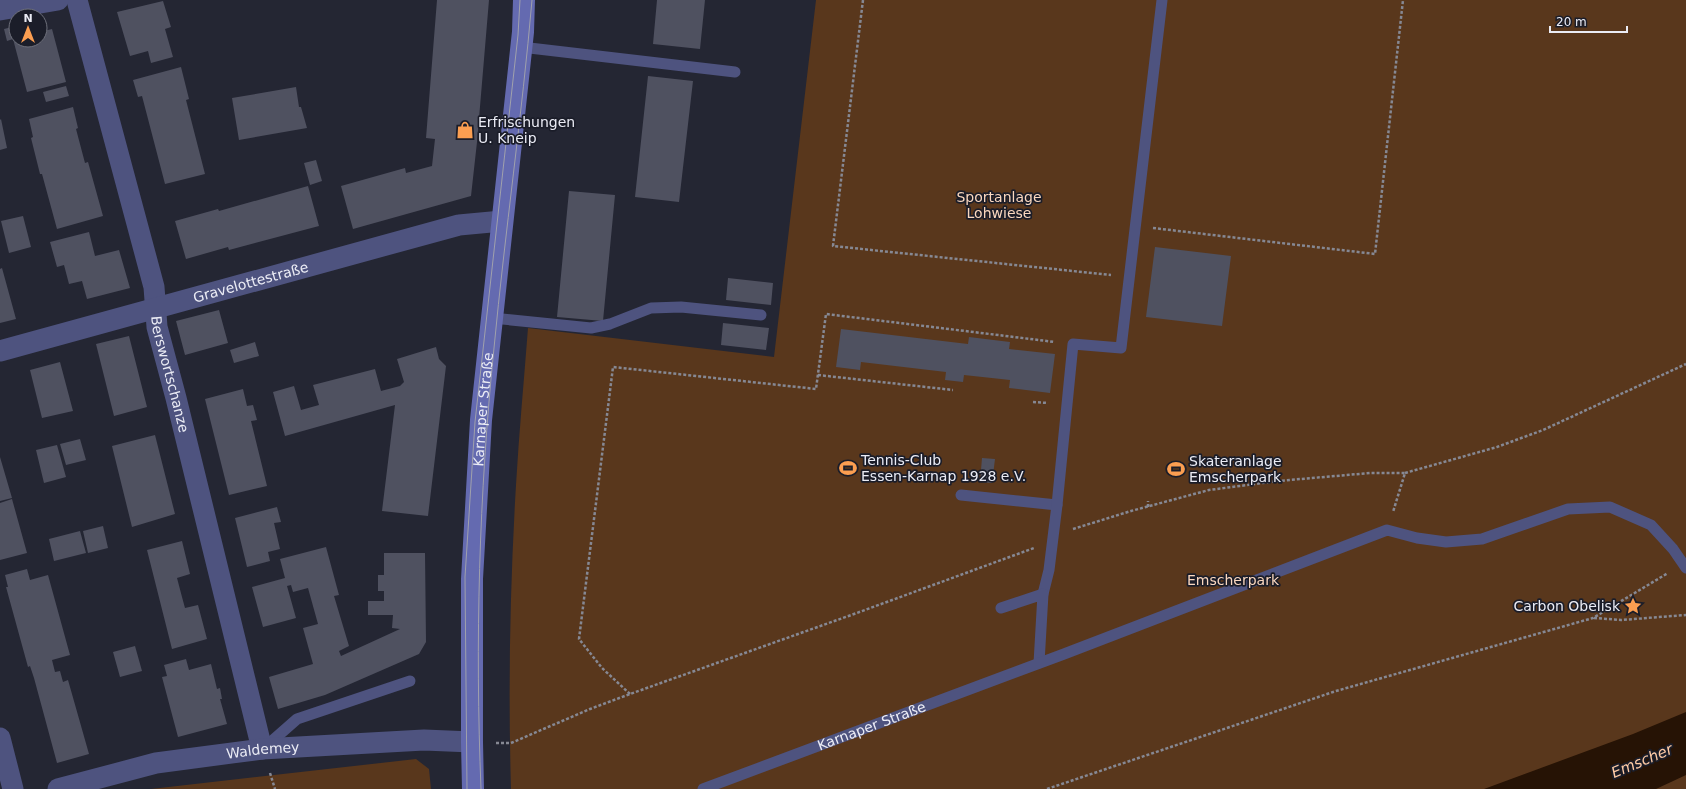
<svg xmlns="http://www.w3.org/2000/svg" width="1686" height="789" font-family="'DejaVu Sans',sans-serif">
<rect width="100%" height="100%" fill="#242633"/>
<path fill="#59371c" d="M816,0H1686V789H511C508,688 510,586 516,485C519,433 524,380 528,328L774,357Z
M416,759L429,769L431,789H151Z"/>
<path fill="#261305" d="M1686,712V775L1656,789H1484L1633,734Z"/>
<path fill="#4f5160" d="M437,0H489L477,142L471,196L353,229L341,186L405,168L406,173L432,166L435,139L426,138Z
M657,0H705L700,49L653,44Z
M163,1L171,27L165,29L173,57L151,63L148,51L130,56L117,12Z
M16,26V40H40V32L52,29L66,82L27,92L13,39L7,41L4,29Z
M181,67L189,99L186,100L205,174L165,184L142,96L138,97L133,80Z
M648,76L693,81L679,202L635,197Z
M66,86L69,96L46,102L43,92Z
M296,87L299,107H301L307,128L239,140L232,98Z
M73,107L78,128L76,129L85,163L88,162L103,216L57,229L42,174H40L31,138L33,137L29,119Z
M1,119L7,148L0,150V120Z
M316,160L322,181L310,185L304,163Z
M308,186L319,226L229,250L228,247L186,259L175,221L218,209L219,211Z
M569,191L615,195L603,321L557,317Z
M23,216L31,247L9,253L1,221Z
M89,232L95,256L119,250L130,288L87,299L82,281L69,284L64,265L57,267L50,242Z
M1155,247L1231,256L1222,326L1146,317Z
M2,268L16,319L0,323V269Z
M728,278L773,283L771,305L726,300Z
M219,310L228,343L185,355L176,321Z
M723,323L769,328L766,350L721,345Z
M841,329L968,344L969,337L1010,342L1009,349L1055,354L1050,393L1009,388L1010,380L964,375L963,382L945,380L946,372L861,362L860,370L836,367Z
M129,336L147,407L114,416L96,344Z
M255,342L259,356L234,363L230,350Z
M436,347L439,359L446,366L428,516L382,511L395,405L285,436L273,392L294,386L301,410L319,405L313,385L375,369L381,391L400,386L404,382L397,359Z
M60,362L73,411L42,418L30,370Z
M243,389L247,406L253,405L257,420L251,421L267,486L229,495L205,399Z
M155,435L175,514L132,527L112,446Z
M80,439L86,460L66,465L60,444Z
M57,445L66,477L44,483L36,450Z
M0,457L12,498L0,501Z
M982,458L995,459L992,483L980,482Z
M12,499L27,553L0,560V503Z
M277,507L281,522L274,523L280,549L268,552L270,561L247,567L235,518Z
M103,526L108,548L88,553L83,531Z
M80,531L86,553L54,561L49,539Z
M182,541L190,574L177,578L182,597L185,608L198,605L207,639L172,649L147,550Z
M326,547L339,595L334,596L349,646L339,651L341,656L400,629L392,628L393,615H368V601H384V591H378V575H384V553H425L426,642L419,654L325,695L278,709L269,677L313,664L303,628L318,624L308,588L293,592L291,585L287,586L296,618L263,627L252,587L285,578L280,559Z
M27,569L30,580L48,575L70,655L52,660L55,672L60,671L63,682L68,680L89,754L57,763L34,678L30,666L28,667L6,587H8L5,575Z
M135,646L142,671L120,677L113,652Z
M186,659L189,670L211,664L217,689L220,688L222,699H220L227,724L178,737L162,677L167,676L164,665Z"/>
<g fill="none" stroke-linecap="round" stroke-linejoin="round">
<path stroke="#868893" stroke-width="2.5" stroke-dasharray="3 2" stroke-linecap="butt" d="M863,0L833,246L1111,275
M1153,228L1375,254L1403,0
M818,375L953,390
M1033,402L1048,403
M1405,473L1497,447L1543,430L1686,364
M1148,507V501
M1073,529L1131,511L1209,490L1278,481L1370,473H1405L1393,512
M1594,618L1621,620L1686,615
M630,694L602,668L579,639L613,367L816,389L826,314L1055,342
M496,743H511L590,709L630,694L854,614L1034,548
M270,773L275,789
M1047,789L1336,691L1593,618L1668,573"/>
<g stroke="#4e537f" stroke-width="11">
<path d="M521,47L735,72"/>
<path d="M492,318L591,328L610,324L651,308L681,307L761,315"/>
<path d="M961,495L1057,505"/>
<path d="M1043,594L1049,570L1057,505L1073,344L1121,348L1162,0"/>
<path d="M1001,608L1043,594L1039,663"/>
<path d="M264,748L297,719L410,681"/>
<path id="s1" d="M703,789L1064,654L1387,530L1417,538L1446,542L1482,539L1568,509L1610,507L1651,525L1673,549L1686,568"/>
</g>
<g stroke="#4e537f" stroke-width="21">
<path id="s2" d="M77,0L154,287L157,327L176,398L262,749"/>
<path d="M0,10L58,0"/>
<path id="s3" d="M0,351L459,225L502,221"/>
<path d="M0,738L13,789"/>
<path id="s4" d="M58,789L156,763L262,749L424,740L472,742"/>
</g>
<path stroke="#646ab0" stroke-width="22" id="s5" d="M473,789L472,742V579L481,420L523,32L524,0"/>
<path stroke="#a0a1ac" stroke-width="1" d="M467,789L465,577L475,422L518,35L520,0
M481,789C475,642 479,495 494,348C505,232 522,116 532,0"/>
</g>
<defs>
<g id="shop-bare" transform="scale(1.38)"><path d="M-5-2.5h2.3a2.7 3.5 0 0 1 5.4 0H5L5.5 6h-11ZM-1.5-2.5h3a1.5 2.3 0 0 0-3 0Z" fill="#fb9e51" stroke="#1b1d29" stroke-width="2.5" paint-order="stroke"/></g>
<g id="stadium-bare" transform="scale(1.38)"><path d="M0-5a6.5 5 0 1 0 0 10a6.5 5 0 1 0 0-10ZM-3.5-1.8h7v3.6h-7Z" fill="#fb9e51" stroke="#1b1d29" stroke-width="2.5" paint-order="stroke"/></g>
<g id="sight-bare" transform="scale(1.38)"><path d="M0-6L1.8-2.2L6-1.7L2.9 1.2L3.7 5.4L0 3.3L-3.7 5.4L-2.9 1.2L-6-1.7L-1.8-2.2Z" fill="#fb9e51" stroke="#1b1d29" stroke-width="2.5" paint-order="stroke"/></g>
</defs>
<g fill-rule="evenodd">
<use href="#shop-bare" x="465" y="130"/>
<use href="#stadium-bare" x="848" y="468"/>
<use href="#stadium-bare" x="1176" y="469"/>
<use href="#sight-bare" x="1633" y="606"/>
</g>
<g text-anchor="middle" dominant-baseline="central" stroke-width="3.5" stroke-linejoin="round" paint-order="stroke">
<g font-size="14" fill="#ebecf5" stroke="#1b1d29" text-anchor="start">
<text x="478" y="122">Erfrischungen<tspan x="478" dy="16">U. Kneip</tspan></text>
<text x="861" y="460">Tennis-Club<tspan x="861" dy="16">Essen-Karnap 1928 e.V.</tspan></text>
<text x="1189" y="461">Skateranlage<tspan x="1189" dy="16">Emscherpark</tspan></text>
<text x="1620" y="606" text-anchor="end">Carbon Obelisk</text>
</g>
<g font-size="14" fill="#fbd8bf" stroke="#1b1d29">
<text x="999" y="197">Sportanlage<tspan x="999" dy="16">Lohwiese</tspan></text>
<text x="1233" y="580">Emscherpark</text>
</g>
<g font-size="14" fill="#ebecf5" stroke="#1b1d29">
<text stroke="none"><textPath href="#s3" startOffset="260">Gravelottestraße</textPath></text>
<text stroke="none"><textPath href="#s2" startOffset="386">Berswortschanze</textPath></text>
<text stroke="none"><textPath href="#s5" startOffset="380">Karnaper Straße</textPath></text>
<text stroke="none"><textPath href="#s1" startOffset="180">Karnaper Straße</textPath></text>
<text stroke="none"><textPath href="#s4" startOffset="209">Waldemey</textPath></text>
</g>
<g font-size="15" font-style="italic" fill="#ffcba5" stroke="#1b1d29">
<text transform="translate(1642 761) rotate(-23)">Emscher</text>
</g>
</g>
<g transform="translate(28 28)"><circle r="19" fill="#1b1d29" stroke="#6e707b"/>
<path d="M0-3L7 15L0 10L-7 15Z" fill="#fb9e51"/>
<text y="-6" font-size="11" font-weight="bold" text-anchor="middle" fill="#ebecf5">N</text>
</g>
<path d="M1550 26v6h77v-6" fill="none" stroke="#ebecf5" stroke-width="2"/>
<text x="1556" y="26" font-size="12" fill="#ebecf5" stroke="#1b1d29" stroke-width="3" paint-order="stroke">20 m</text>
</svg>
